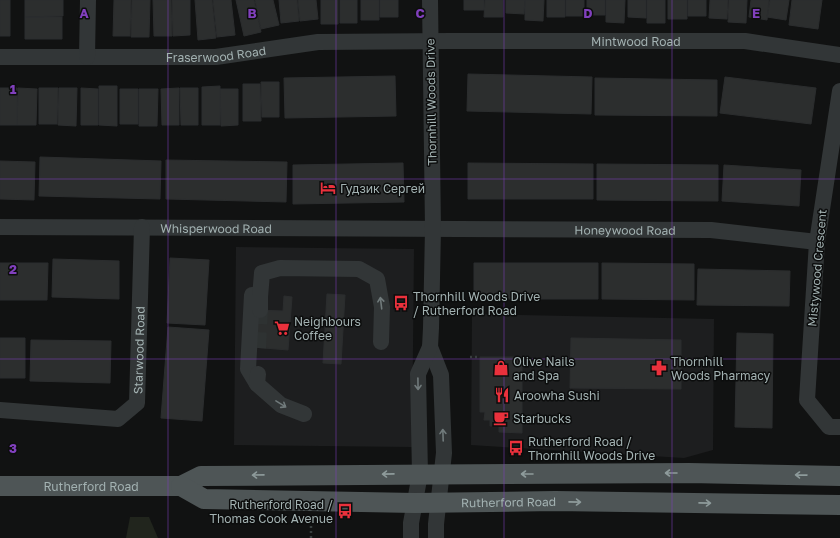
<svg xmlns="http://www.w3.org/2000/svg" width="840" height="538" font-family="'Golos Text',sans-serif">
<rect width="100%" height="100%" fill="#111212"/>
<path fill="#1d1e1f" d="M236,247L414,249L412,447L234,445Z
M472,314L714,319L713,450L684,458L471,445Z"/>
<path fill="#21251d" d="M130,517H149L158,538H126Z"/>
<path fill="#2c2e2e" stroke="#2b2d2e" d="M0,0H10V36H0Z
M25,0H63V16L25,17Z
M114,0H131L130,36H113Z
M132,0H150L149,37H131Z
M153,0H171L172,36H154Z
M172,0H190V35L173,36Z
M195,0H212L216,38L198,40Z
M213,0H231L235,35L217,37Z
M236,0H254L261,32L244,36Z
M255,0H273L279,25L261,29Z
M279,0H297L299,21L281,23Z
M298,0H316L318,19L300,21Z
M321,0H338V24H321Z
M340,0H357V23H340Z
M361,0H379V20H361Z
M380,0H398V17H380Z
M464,0H484V10H464Z
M485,0H503V17H484Z
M506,0H525L524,14L506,13Z
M525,0H544L543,21L525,20Z
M547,0H565V17H547Z
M566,0H584V16H566Z
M587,0H605V15H587Z
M606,0H625L624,23L606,22Z
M628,0H646V18L628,17Z
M647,0H665V23H647Z
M668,0H687V19H668Z
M688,0H706V16H688Z
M710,0H728L727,19L709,18Z
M729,0H747L746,23L728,22Z
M751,0H769L767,20L749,17Z
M770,0H789L786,20L767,17Z
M792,0H822L818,29L789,25Z
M25,17H62V39H25Z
M468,74L592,77L591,114L467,111Z
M395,76L396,116L285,118L284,78Z
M725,77L816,88L811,124L720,113Z
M595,78L717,80V116L595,115Z
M261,82H279V117H262Z
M243,84H260L261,121H243Z
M99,86H117V126L99,125Z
M220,86V125H202V87Z
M0,88H17V125H0Z
M18,88L37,89L36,125H17Z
M39,88H58L57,124H39Z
M59,88H77L76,126L58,125Z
M81,88L98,89V125H81Z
M179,88V125H162L161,89Z
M180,88H198V125H181Z
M120,89H138V124H120Z
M139,89H158L157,126H139Z
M220,89H238V125L221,126Z
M40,157L161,161L160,199L39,196Z
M166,160L287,162L286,202L166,199Z
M0,161L35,162L34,200L0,199Z
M403,163L404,202L293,204V165Z
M468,163L593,164V199H468Z
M597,164L718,165V201L597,200Z
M724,165L801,170L799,206L722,201Z
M170,258L209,260L205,325L167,323Z
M53,259L119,261V299L52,297Z
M0,263H48L47,300H0Z
M474,263H598V299H474Z
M602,263L694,264V300L602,299Z
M698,269L790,271L789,306L697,305Z
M327,294L345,295L341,364L323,363Z
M284,296L292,297L288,350L252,347L255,310L283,311Z
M168,327L209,330L202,421L161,418Z
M737,333L773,334L772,428L735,427Z
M0,338H25V378H0Z
M571,338L681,340V389L570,388Z
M31,340L111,341L110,383L30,381Z
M480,357H522V433L499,432V426H490V420H484L485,412H480Z"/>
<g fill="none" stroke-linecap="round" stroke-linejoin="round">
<path stroke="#2e3232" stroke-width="16" stroke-dasharray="16 8" stroke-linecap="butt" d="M258,348L260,310"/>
<path stroke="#383e3e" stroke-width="2.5" stroke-dasharray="2 3" stroke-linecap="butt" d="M470,357H478
M311,538V519"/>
<g stroke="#323637" stroke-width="16">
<path id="s1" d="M0,57H216L318,42L450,41H745L840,55"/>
<path d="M87,57L88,0"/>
<path d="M840,91L817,242L807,400L829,427H840"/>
<path id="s2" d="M0,227L711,230L817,242"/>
<path d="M252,295L248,369L257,384"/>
<path d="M260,310V297L262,273L280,268L359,269L377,279L382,307L381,342"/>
<path d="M430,347L441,375L444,453L436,524V538"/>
<path d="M258,374L257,384L281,405L304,414"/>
<path id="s3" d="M0,410L118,419L137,403L142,227"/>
<path d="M411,538V523L420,474L418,374L430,347L431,328L433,229L430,0"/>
</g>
<g stroke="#4e5556" stroke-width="20">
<path id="s4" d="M0,486H181L201,476L689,473L840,476"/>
<path id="s5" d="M181,486L204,499L415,503L555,501L840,505"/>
</g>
</g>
<defs><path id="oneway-shaft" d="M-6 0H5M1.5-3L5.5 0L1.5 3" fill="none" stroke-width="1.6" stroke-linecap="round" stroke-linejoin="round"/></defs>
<g stroke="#707a7b">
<use href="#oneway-shaft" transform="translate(381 303) rotate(-97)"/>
<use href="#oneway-shaft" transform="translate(418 384) rotate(89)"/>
<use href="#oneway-shaft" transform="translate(281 404) rotate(32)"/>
<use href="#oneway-shaft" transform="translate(443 435) rotate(-92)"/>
</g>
<g stroke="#8e9b9b">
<use href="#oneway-shaft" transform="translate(671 473) rotate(180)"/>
<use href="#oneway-shaft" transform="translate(388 474) rotate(179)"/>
<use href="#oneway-shaft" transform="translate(527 474) rotate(180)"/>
<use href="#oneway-shaft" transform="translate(258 475) rotate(179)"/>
<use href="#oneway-shaft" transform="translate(801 475) rotate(-179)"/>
<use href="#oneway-shaft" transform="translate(575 502) rotate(1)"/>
<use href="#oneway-shaft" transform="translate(705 503) rotate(1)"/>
</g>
<path fill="none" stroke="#8140bd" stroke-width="1" stroke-opacity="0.55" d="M168,0V538M336,0V538M504,0V538M672,0V538M0,179H840M0,359H840"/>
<defs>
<g id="hotel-bare" transform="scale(1.2)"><path d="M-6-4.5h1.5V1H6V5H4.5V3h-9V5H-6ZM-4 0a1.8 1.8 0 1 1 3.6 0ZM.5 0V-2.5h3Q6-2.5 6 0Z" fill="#ea313c" stroke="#0c0d0d" stroke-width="2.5" paint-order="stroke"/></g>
<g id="bus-bare" transform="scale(1.2)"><path d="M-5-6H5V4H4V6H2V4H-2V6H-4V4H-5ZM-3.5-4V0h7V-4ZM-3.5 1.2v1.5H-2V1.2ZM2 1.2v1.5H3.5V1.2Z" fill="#ea313c" stroke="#0c0d0d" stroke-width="2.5" paint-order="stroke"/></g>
<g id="supermarket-bare" transform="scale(1.2)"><path d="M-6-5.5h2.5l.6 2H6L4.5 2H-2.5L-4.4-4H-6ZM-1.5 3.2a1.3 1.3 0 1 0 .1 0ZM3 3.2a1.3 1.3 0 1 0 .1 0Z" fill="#ea313c" stroke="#0c0d0d" stroke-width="2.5" paint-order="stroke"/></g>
<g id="shop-bare" transform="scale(1.2)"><path d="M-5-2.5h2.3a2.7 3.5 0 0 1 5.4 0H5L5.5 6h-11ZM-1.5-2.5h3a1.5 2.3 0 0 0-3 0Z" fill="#ea313c" stroke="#0c0d0d" stroke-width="2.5" paint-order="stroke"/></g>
<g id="pharmacy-bare" transform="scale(1.2)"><path d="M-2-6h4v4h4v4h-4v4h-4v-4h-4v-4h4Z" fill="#ea313c" stroke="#0c0d0d" stroke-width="2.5" paint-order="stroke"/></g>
<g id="restaurant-bare" transform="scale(1.2)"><path d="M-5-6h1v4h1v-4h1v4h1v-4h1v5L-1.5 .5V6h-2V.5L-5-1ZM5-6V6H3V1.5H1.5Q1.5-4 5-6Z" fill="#ea313c" stroke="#0c0d0d" stroke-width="2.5" paint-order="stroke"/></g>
<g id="cafe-bare" transform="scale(1.2)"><path d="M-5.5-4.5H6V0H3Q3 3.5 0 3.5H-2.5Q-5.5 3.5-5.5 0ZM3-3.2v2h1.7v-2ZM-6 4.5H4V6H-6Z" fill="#ea313c" stroke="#0c0d0d" stroke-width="2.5" paint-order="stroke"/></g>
</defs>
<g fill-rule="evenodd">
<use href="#hotel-bare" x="328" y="188"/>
<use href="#bus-bare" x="401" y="303"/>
<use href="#supermarket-bare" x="282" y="328"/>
<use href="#shop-bare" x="501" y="368"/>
<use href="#pharmacy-bare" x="659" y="368"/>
<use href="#restaurant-bare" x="502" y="395"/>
<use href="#cafe-bare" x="501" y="418"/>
<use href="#bus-bare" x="516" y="448"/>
<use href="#bus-bare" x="345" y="511"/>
</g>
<g text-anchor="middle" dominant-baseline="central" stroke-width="3" stroke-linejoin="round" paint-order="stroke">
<g font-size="12" fill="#a3b2b2" stroke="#0c0d0d">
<text stroke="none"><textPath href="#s1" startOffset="637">Mintwood Road</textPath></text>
<text stroke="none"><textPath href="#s1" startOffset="216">Fraserwood Road</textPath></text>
<text transform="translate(431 102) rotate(-91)">Thornhill Woods Drive</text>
<text stroke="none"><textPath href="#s2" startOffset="216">Whisperwood Road</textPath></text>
<text stroke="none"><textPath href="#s2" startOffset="625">Honeywood Road</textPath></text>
<text transform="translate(817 268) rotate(-85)">Mistywood Crescent</text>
<text stroke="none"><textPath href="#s3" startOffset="196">Starwood Road</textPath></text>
<text stroke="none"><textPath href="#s4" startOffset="91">Rutherford Road</textPath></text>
<text stroke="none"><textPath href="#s5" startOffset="331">Rutherford Road</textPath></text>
</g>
<g font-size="12" fill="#a3b2b2" stroke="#0c0d0d" text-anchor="start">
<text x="340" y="188">Гудзик Сергей</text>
<text x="413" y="296">Thornhill Woods Drive<tspan x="413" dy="14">/ Rutherford Road</tspan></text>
<text x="294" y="321">Neighbours<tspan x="294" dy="14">Coffee</tspan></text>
<text x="513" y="361">Olive Nails<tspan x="513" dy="14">and Spa</tspan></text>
<text x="671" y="361">Thornhill<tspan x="671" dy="14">Woods Pharmacy</tspan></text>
<text x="514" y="395">Aroowha Sushi</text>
<text x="513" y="418">Starbucks</text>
<text x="528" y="441">Rutherford Road /<tspan x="528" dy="14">Thornhill Woods Drive</tspan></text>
<text x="333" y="504" text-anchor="end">Rutherford Road /<tspan x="333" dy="14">Thomas Cook Avenue</tspan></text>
</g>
</g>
<g font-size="13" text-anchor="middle" font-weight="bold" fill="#8140bd" stroke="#0c0d0d" stroke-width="3" stroke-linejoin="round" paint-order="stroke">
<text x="84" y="18">A</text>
<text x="252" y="18">B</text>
<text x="420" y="18">C</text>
<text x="588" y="18">D</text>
<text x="756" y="18">E</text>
<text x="13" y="94">1</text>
<text x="13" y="274">2</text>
<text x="13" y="453">3</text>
</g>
</svg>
